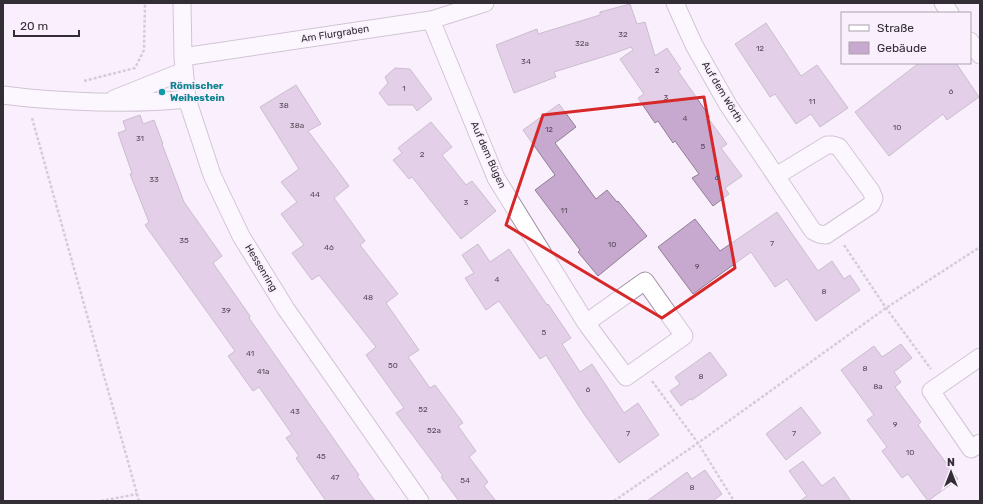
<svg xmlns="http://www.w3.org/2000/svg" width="983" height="504" font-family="Rubik,sans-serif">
<rect width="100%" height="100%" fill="#faf0fd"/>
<path fill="#c7a8ce" stroke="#8f7f93" d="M630,4L637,24L645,22L655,56L667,48L681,69L678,71L710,117L708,118L727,144L721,148L742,176L725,188L729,194L713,206L692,178L699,174L675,141L673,143L658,121L655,123L638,98L644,94L620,59L633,50L631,47L612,54L554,72L556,77L514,93L496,45L537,29L538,34L600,15V12Z
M766,23L801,76L817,65L848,108L820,127L811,114L796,124L775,94L770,97L735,44Z
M919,63H956L979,97L947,120L943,114L889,156L855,112Z
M395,68L410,69L432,99L417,111L413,105H388L379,93L388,83L385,77Z
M296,85L321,124L308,131L349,186L334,198L365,241L360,245L398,294L386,303L419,350L408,357L430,388L435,385L463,423L458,426L476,451L469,457L488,482L484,486L496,501H459L441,477L443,476L396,413L404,408L366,355L376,347L319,275L312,280L292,253L304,245L281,214L297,202L281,182L299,169L260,107Z
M559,104L576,127L555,143L596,199L607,190L617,202L618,201L647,236L598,276L578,252L580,250L535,190L555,175L523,130Z
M140,115L143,124L154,120L163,144H162L184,202L222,256L213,263L250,316L249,318L359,475L357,476L375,501H326L296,458L299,456L286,438L292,434L259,387L253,391L228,356L235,351L145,225L149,222L130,174L132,173L118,133L126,130L123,121Z
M431,122L452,147L442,155L466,185L472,181L496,211L461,239L412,177L409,179L393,160L402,153L398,148Z
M777,212L818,271L832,261L844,279L850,275L860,290L816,321L787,279L775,287L751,252L693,294L658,247L695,219L720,251Z
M478,244L490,262L509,249L547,305L548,304L571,338L562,344L580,372L592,364L624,413L638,403L659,435L619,463L584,414L546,355L540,359L499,301L486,310L465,278L474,273L462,255Z
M901,344L912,358L894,372L901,382L895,387L921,422L918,425L958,479L928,501L908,474L902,478L882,451L887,447L867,420L874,415L841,370L874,346L882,357Z
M710,352L727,375L692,400L690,399L681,406L670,391L680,384L675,377Z
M801,407L821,433L786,460L766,434Z
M803,461L822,486L834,477L851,501H800L807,496L789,471Z
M705,470L722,494L713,501H647L687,472L692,479Z"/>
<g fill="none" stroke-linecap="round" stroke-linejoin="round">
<g stroke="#a090a4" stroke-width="19">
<path id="street" d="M182,3L183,57L187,99L212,175L241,236L286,309L420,501
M675,3L694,45L728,105L813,231L819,234L826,235L871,205L874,198L871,191L839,147L833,145H827L776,176
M943,3L950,13
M431,20L496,178L586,323L626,377L684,336L645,281L586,323
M970,41L980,55
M183,57L431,20L485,3
M3,95C26,98 50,100 73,101C111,103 149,103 187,99
M114,99L184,71
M980,357L931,391L971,449L980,443"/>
</g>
<path stroke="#a9a1ac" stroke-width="2.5" stroke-dasharray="3 2" stroke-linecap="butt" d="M84,81L135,68L144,50L145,3
M32,118L139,501
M844,245L886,308L931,369
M652,381L698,443L734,501
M101,501L137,494
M614,501L698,443L886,308L980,247"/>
<use href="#street" stroke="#fff" stroke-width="17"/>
</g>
<path d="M0 0H983V504H0ZM704,97L735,268L662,318L506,225L543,115Z" fill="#faf0fd" fill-opacity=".55" fill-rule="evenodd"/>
<path fill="none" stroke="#d62828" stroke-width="3" stroke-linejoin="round" d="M704,97L735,268L662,318L506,225L543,115Z"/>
<circle fill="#0f9aa8" stroke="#faf0fd" stroke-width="1.5" cx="162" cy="92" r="4"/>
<g text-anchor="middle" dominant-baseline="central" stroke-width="3.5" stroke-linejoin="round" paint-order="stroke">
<g font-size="8" fill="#584c5b">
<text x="623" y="34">32</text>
<text x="582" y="43">32a</text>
<text x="760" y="48">12</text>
<text x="526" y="61">34</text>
<text x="657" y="70">2</text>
<text x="404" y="88">1</text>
<text x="951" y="91">6</text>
<text x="666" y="97">3</text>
<text x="812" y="101">11</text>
<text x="284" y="105">38</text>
<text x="685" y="118">4</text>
<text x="297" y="125">38a</text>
<text x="897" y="127">10</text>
<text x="549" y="129">12</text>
<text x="140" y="138">31</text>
<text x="703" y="146">5</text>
<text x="422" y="154">2</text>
<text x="717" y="177">6</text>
<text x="154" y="179">33</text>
<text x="315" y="194">44</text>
<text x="466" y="202">3</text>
<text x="564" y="210">11</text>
<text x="184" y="240">35</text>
<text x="772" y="243">7</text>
<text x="612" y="244">10</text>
<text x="329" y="247">46</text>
<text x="697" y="266">9</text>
<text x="497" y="279">4</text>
<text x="824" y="291">8</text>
<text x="368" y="297">48</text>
<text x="226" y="310">39</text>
<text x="544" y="332">5</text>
<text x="250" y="353">41</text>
<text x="393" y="365">50</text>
<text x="865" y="368">8</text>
<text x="263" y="371">41a</text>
<text x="701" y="376">8</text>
<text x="878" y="386">8a</text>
<text x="588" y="389">6</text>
<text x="423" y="409">52</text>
<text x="295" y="411">43</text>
<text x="895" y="424">9</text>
<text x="434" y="430">52a</text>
<text x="628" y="433">7</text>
<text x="794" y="433">7</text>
<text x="910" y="452">10</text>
<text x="321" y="456">45</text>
<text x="335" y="477">47</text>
<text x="465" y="480">54</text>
<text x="692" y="487">8</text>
</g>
<g font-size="10" fill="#332d35" stroke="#faf0fd">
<text transform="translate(335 34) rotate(-9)">Am Flurgraben</text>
<text transform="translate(722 92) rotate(59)">Auf dem Wörth</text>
<text transform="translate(488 155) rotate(66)">Auf dem Bügen</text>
<text transform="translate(261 268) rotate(59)">Hessenring</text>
</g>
<g font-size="10" font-weight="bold" fill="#0d838f" stroke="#faf0fd" text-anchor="start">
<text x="170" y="86">Römischer<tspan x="170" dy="12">Weihestein</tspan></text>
</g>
</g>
<rect width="983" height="504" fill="none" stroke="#332d35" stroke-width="8"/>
<rect x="841" y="12" width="130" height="52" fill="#faf0fd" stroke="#aaa2ad"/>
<rect x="849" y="25" width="20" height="6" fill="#ffffff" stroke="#aaa2ad"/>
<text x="877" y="32" font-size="12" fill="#332d35">Straße</text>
<rect x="849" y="42" width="20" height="12" fill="#c7a8ce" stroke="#aaa2ad"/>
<text x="877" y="52" font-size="12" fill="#332d35">Gebäude</text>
<g transform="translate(951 472)" stroke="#faf0fd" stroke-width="3" paint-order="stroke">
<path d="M0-3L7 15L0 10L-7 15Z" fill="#332d35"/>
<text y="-6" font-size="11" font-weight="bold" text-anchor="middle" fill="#332d35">N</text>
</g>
<path d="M14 30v6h65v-6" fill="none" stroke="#332d35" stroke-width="2"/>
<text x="20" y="30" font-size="12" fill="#332d35" stroke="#faf0fd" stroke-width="3" paint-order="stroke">20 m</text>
</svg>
